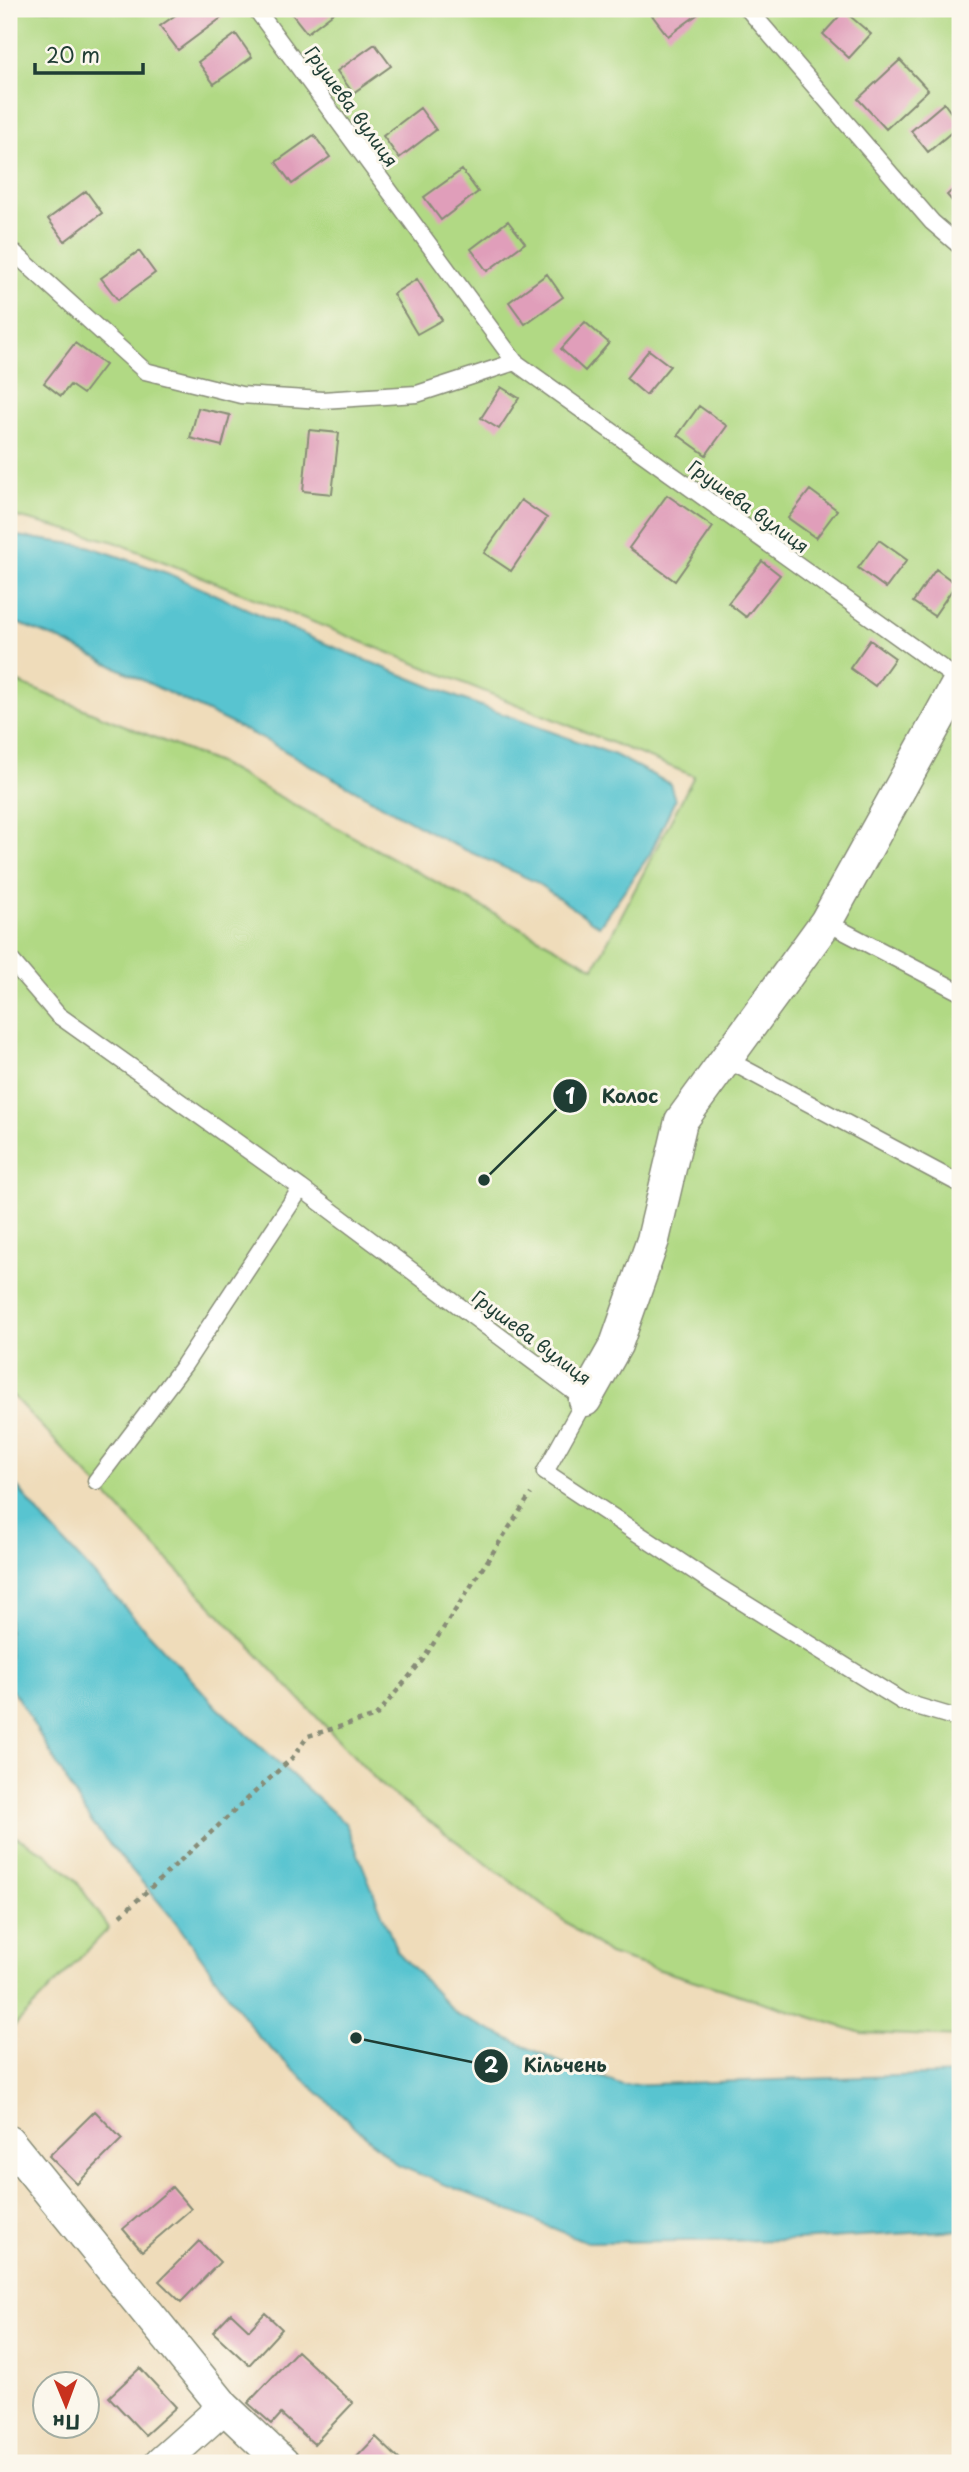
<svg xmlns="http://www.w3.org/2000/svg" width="969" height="2472" font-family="'Playpen Sans',sans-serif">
<rect width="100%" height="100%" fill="#fbf7ec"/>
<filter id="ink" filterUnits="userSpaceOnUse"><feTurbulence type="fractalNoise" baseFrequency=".0143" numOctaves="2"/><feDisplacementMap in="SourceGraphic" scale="14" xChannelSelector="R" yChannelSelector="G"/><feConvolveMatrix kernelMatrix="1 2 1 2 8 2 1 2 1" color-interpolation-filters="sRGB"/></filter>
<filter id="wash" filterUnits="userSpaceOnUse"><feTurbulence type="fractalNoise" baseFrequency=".00686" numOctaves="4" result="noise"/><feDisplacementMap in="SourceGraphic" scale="28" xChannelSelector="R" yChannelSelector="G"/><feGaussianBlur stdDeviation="1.57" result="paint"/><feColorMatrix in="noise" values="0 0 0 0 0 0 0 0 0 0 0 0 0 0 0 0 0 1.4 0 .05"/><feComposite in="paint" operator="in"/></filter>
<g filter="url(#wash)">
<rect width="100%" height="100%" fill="#efdcba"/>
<path fill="#b1d984" stroke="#688b5c" stroke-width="2" d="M9,9H960V2037L862,2033L609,1954L383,1787L9,1392V679L218,763L594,968L694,776L115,542L9,515Z
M9,1833L44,1852L74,1878L109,1928L9,2032Z"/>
<path fill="#58c4d0" stroke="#3c8082" stroke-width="2" d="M9,535L88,546L167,573L314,639L459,698L615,755L670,784L675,800L650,854L599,926L534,881L450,843L265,740L56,638L9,620Z
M9,1477L50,1527L218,1708L346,1824L397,1951L457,2015L559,2062L623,2085L960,2074V2230L795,2240L587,2242L397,2165L260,2039L175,1921L91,1822L18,1698L9,1687Z"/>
<g id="blocks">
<path fill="#e09eba" d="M184,9H231L232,10L178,50L160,26Z
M288,9H334L336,11L307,33Z
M658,9H705L668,36L651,14Z
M844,11L871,34L849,58L823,34Z
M236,34L252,57L214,84L198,62Z
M375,44L391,66L353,93L337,71Z
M900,60L928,90L886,129L858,99Z
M944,103L960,125L928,152L911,131Z
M420,108L436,130L399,158L383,136Z
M314,135L330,157L292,184L276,162Z
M9,152L16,162L9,168Z
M462,170L478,192L441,220L424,197Z
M960,183V210L947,195Z
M86,191L102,213L65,241L48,219Z
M508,221L525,243L487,271L471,249Z
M139,251L155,273L118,300L101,278Z
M547,274L563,297L525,324L509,302Z
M417,279L442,320L417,334L393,294Z
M585,322L609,343L585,371L561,349Z
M75,343L105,365L83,394L70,385L61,396L44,383Z
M649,350L670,366L646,395L626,378Z
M501,387L519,398L499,429L481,418Z
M699,406L727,426L706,455L678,435Z
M198,408L230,415L222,446L190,438Z
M309,430L339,433L332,494L303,491Z
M810,490L837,510L816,538L788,518Z
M667,495L713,527L675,581L629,548Z
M521,500L547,518L511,571L484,553Z
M879,540L907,560L886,588L858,568Z
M762,561L780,575L746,617L728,603Z
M936,569L956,584L934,616L913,602Z
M870,640L895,658L875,686L850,668Z
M95,2111L122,2139L77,2184L49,2156Z
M172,2187L191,2209L142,2251L123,2229Z
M199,2241L220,2262L181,2302L159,2281Z
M231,2313L249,2330L265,2313L282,2329L249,2365L213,2332Z
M297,2351L353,2403L314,2444L281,2414L272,2424L248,2403Z
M140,2368L176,2407L145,2435L109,2397Z
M376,2437L403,2463H351Z"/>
</g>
</g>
<g filter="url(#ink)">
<use href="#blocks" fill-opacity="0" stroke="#878c77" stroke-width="2"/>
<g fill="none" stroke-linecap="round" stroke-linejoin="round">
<g stroke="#878c77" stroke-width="19">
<path id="service" d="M256,9L515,362L960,681
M748,9L932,222L960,246
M9,248L145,371L241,395L322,400L417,394L515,362
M826,922L960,992
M9,958L58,1015L301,1188L585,1400L545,1472L717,1586L903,1702L960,1719
M724,1058L960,1184
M96,1481L184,1365L301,1188"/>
</g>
<g stroke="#878c77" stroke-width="35">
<path id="minor" d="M585,1400L616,1345L653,1240L681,1121L826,922L960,680
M9,2142L224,2407
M161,2463L224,2407L283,2463"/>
</g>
<path stroke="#878c77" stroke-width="4.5" stroke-dasharray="5 5" stroke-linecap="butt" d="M121,1915L292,1758L308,1736L376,1716L422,1661L531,1494"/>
<use href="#service" stroke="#fff" stroke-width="16"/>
<use href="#minor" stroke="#fff" stroke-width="32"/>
</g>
</g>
<g text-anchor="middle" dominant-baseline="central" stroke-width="6" stroke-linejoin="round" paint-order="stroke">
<g font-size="18" fill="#1f3d34" stroke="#fbf7ec">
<text transform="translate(352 106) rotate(54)">Грушева вулиця</text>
<text transform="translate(749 506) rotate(36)">Грушева вулиця</text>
<text transform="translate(532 1337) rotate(37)">Грушева вулиця</text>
</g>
</g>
<path fill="none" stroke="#1f3d34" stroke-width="2.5" d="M484 1180L570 1096M356 2038L491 2066"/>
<g fill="#1f3d34" stroke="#fbf7ec" stroke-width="2.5">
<circle cx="484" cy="1180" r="7"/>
<circle cx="356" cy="2038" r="7"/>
<circle cx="570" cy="1096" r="18"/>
<circle cx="491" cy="2066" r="18"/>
</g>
<g font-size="21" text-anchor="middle" font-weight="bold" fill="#fff">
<text x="570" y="1104">1</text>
<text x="491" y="2073">2</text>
</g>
<g font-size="19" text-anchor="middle" font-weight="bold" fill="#1f3d34" stroke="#fbf7ec" stroke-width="6" stroke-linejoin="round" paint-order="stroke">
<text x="630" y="1103">Колос</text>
<text x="565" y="2072">Кільчень</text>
</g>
<rect width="969" height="2472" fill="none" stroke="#fbf7ec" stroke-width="35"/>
<g transform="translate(66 2405) rotate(179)"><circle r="33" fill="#fbf7ec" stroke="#a3ada2" stroke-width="2"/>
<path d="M0-5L12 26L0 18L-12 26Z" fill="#c8321e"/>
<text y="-10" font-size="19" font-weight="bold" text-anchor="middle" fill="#1f3d34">Пн</text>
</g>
<path d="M35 63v10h108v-10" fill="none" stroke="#1f3d34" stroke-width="3.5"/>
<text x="46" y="63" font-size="21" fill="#1f3d34" stroke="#fbf7ec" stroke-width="5" paint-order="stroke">20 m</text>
</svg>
